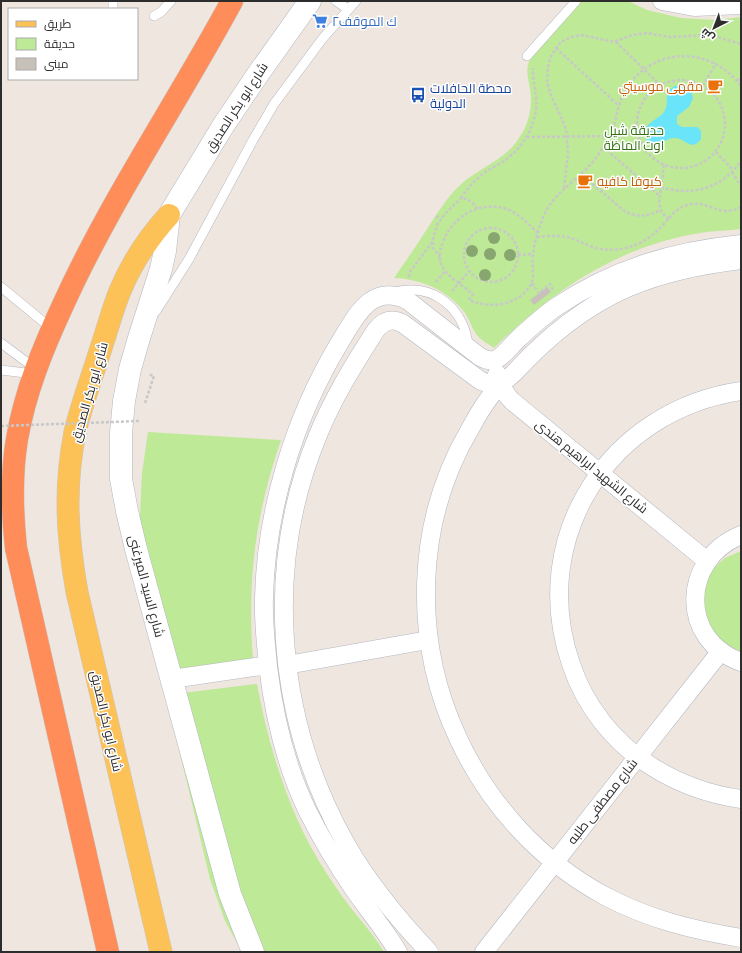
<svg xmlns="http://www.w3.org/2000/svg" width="742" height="953" font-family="Barlow,Cairo,sans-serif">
<rect width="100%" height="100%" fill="#efe6df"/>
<path fill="#bee997" d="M582,1H628L647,10L681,18L716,20L741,17V229C724,231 706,231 689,235C612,250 549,294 494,348C489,344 480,340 477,335C472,329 470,320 465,313C448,290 421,279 394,278C406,261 418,243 429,226C438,212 447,198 458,187C477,168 505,161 519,138C529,124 533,106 530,89C529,82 526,73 528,65C533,45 567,16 582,1Z
M148,432L281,440C255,516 247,580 253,660L163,672L140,556V515L142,473Z
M741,551V652L721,642L706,623L702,599L708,575L716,566L725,558Z
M257,684C269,749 290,818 327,874C337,889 347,904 359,918C368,929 377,940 384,952H242L225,921L210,879L166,695Z"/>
<path fill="#6ae4f8" d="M675,86C685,85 691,88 693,98L689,107L677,116V124L682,127H697L701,131V139C691,153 685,137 674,138C665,138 651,154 645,137C640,123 661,120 665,110C670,100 662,93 675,86Z"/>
<path fill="#c8c1ba" d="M547,287L551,292L534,305L530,300Z"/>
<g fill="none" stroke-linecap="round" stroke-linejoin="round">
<g stroke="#b2b7c1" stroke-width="10">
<path id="lane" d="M113,1V9
M336,1L348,9
M154,16L161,12L171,1
M527,56L576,1
M1,287L52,329
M395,292C433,282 465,309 468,346
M156,311L189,259L253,140L274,104L323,38L356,1
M1,343L36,369
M1,370L34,374"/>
</g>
<g stroke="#b2b7c1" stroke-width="19">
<path id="street" d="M662,1L694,7L741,5
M741,260C702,265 664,272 627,288C584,307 546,338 514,373C509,378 503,381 498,387C487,399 478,414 470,429C415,522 412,640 458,738C489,805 540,861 605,896C648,919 693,930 741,938
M497,374C501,385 504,393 512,401L707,561
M741,391C610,410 527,537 571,664C585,706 613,742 651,766C677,783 710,795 741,799
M741,535C681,559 679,640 741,662
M287,665L428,640
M172,679L268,665
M398,952C385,930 369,911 355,891C337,865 321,838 307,810C285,764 274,716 268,666C266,643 263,621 264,598C266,510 294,418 340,342C356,316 371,283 407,300L480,357C486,360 491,362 497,359C506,354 512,344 519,338C531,327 543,316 556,307C614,268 673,251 741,244
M429,952C398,919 368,883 346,844C276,720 263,567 318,435C333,398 354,364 376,330C383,321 391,318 402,323L481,381L490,384H500
M484,952L721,651"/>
</g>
<g stroke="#b2b7c1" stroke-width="23">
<path id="secondary" d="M253,952L230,894L136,549L127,511L121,479V433L124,401L130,369L139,338L161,269L165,251L169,215L223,126L258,74L310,1"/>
</g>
<g stroke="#c8c8c8" stroke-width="23">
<path id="primary" d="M161,952L77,592C67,536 64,488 75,432C82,403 93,374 102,345C108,327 113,308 120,291C132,262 149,237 169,215"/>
</g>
<g stroke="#c8c8c8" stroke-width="23">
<path id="highway" d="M108,952L16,548C12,511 11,475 17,439C25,392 43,348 63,305C111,199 177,103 232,1"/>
</g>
<path stroke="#c8c8c8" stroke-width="2.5" stroke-dasharray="3 2" stroke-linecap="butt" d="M616,42L660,85
M556,48L618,105
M637 124a44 44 0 1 1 88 0a44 44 0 1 1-88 0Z
M737,80L741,79
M703,86L716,63
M527,137L621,136L628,134L637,129
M603,147L660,196
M716,152L733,170
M664,165L659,203L662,213L669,219
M732,172L741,186
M581,174L623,210C636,218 647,217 660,210
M661,187C691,197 723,188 741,161
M564,188L568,154L566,130L561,117L550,93L547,81L548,68L550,58L556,48L561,42L571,37L582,35L614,42L632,35L647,33L669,37L710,35L741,44
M477,209C473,202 469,199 461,198C468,187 477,178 488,170C495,166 503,163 509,157C523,146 533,129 536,110C538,96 532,82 533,68
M436,216L441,219
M464 255a27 27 0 1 1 54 0a27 27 0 1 1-54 0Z
M538,233C526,222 515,209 498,207C472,203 447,223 441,248C439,254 439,262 443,268C447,276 466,288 473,294L469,300C488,308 512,307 527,290C537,280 531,268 533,255C534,242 539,227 544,215C552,197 567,187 580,175C589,167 596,158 602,149C605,145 608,141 610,137C617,121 616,107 625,91C651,46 711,45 741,86
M537,237C547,236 557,235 567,237C575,239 582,243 590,246C603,251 619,251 632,246C642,243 651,237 658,230C668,221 674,208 688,205C709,199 718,219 741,207
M433,240L437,225L445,214L461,198
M518,255L533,254
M409,277V273L433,241V248L440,257
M436,282L445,271
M532,283L539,293L550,284L553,290
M452,291L469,271
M145,403L154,376L148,374"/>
<use href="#lane" stroke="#fff" stroke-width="9"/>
<use href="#street" stroke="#fff" stroke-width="18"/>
<use href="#secondary" stroke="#fff" stroke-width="22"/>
<use href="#primary" stroke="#fcc157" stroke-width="22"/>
<use href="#highway" stroke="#ff8d5a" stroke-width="22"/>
<path stroke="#c8c8c8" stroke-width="2.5" stroke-dasharray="3 2" stroke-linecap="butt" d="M1,426L139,421"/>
</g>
<g fill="#88a670">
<circle cx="494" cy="238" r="6"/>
<circle cx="472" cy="251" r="6"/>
<circle cx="490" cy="254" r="6"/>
<circle cx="510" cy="255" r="6"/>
<circle cx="485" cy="275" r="6"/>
</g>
<defs>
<g id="supermarket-bare" transform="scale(1.2)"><path d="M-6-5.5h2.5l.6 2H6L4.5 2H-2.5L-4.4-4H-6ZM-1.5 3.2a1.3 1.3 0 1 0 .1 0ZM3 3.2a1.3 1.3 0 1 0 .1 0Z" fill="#3f7fe0" stroke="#fff" stroke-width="2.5" paint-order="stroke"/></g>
<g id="cafe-bare" transform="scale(1.2)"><path d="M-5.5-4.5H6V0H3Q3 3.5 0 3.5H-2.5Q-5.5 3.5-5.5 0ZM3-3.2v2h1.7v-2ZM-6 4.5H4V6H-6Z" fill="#e8710a" stroke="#fff" stroke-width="2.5" paint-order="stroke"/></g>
<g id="bus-bare" transform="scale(1.2)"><path d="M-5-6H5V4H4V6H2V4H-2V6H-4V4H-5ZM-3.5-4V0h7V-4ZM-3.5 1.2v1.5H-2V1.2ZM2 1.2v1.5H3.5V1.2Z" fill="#1a4fb4" stroke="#fff" stroke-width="2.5" paint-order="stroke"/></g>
</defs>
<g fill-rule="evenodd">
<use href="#supermarket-bare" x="320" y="21"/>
<use href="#cafe-bare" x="715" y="86"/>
<use href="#bus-bare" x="418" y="95"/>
<use href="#cafe-bare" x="585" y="181"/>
</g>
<g text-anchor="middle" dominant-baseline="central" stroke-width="3" stroke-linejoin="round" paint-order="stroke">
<g font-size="13" fill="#366cbe" stroke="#fff" text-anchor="start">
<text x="332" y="21">ك الموقف٢</text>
</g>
<g font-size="13" fill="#c56008" stroke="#fff" text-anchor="end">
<text x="703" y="86">مقهى موسيتي</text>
<text x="597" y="181" text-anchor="start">كيوفا كافيه</text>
</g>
<g font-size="13" fill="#164399" stroke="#fff" text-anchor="start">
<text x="430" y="88">محطة الحافلات<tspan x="430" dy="15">الدولية</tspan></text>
</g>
<g font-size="13" fill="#2d2d2d" stroke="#fff">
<text transform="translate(236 107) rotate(-57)">شارع ابو بكر الصديق</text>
<text transform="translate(89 392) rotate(-74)">شارع ابو بكر الصديق</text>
<text transform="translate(592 466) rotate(39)">شارع الشهيد ابراهيم هندى</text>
<text transform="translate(147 586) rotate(75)">شارع السيد الميرغنى</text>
<text transform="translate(107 721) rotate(77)">شارع ابو بكر الصديق</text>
<text transform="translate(602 801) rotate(-52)">شارع مصطفى طلبه</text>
</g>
<g font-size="13" fill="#347215" stroke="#fff">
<text x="634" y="130">حديقة شيل<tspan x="634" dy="15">اوت الماظة</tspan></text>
</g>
</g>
<rect width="742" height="953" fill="none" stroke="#2d2d2d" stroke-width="4"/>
<rect x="8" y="8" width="130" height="72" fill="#ffffff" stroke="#ababab"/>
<rect x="16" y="21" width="20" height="6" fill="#fcc157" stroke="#ababab"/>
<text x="44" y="28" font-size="12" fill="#2d2d2d">طريق</text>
<rect x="16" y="38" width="20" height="12" fill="#bee997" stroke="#ababab"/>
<text x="44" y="48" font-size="12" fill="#2d2d2d">حديقة</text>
<rect x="16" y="58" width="20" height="12" fill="#c8c1ba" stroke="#ababab"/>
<text x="44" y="68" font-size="12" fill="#2d2d2d">مبنى</text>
<g transform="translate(714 28) rotate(222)" stroke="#ffffff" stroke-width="3" paint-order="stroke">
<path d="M0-3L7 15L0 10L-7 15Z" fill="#2d2d2d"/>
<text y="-6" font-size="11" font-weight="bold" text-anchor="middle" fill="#2d2d2d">ش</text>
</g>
</svg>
